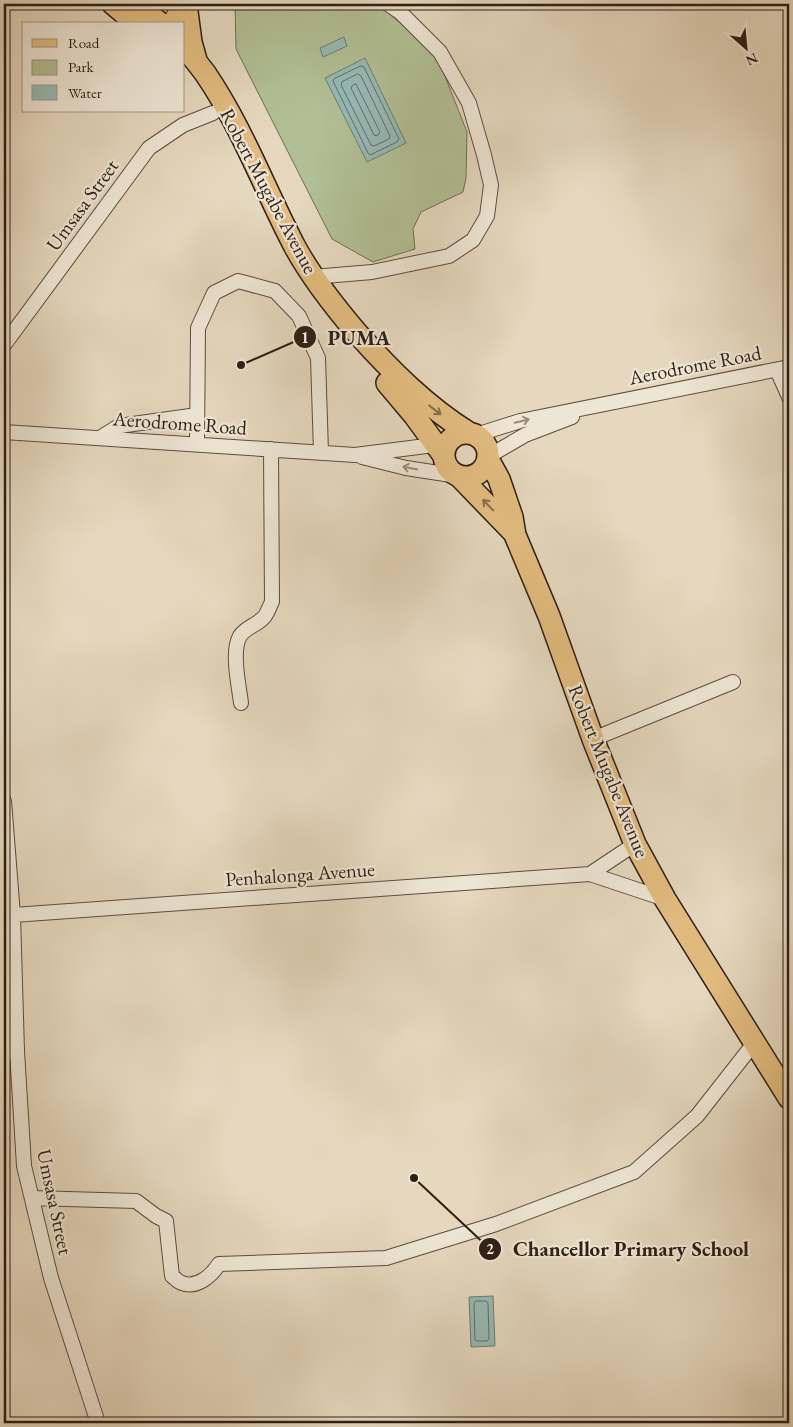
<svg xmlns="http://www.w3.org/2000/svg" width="793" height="1427" font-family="'EB Garamond',serif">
<rect width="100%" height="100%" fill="#e5d8be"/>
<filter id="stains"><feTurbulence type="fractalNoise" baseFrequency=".004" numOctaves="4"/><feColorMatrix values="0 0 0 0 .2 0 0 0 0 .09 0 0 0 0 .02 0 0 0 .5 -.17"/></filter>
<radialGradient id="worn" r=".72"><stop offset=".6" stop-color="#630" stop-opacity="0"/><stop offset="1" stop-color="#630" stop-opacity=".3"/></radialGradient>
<path fill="#b1bf94" stroke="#706e54" d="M235,4H377L435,51L467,132L466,178L463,192L421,212L413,229L415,249L373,262L332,239L236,49Z"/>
<path fill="#96b9b5" stroke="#6c7b75" d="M344,37L347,46L323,57L320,48Z
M365,58L406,143L367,162L325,78Z
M493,1296L495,1346L471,1347L469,1297Z"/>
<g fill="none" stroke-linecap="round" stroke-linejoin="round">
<path stroke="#626c65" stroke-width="1" d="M361,66L364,67L399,139L397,142L370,155L368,153L333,81L334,79Z
M358,74L361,76L390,136L389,139L374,146L371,145L341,85L342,82Z
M356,84L380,132L377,136L374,135L351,88L352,86Z
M476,1301H486L488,1303L489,1339L487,1341H477L475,1340L474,1304Z"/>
<g stroke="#5c4c3f" stroke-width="16">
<path id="minor" d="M313,277L372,272L449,256L473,240L487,216L491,185L484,155L469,103L440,52L401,13L388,4
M4,345L149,148L183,125L213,113
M777,370L789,397
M4,432L355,455L442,444
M476,435L520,421L789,367
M100,438L119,426L197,415
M197,444L198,328L214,293L238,281L275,291L299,316L318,358L321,452
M489,456L525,435L572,417
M362,457L406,468L458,476
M241,703C239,686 231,651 240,636C245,628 256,625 262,619C267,616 269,607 272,602L271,449
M593,739L733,682
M4,801L13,915L17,1051L24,1166L51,1278L98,1423
M590,874L635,844
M13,915L590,874L665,899
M4,1052L17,1051
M32,1198L136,1201L156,1216L166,1221L172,1276C175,1278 178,1282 182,1283C197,1289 212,1275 219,1264L386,1258L496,1224L634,1172L697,1116L755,1042"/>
</g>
<g stroke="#2e1e15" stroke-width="20">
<path id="major" d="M171,24L182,4"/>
</g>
<g stroke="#2e1e15" stroke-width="24">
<path id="highway" d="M113,4L137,24
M137,4L161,24
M186,4L191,42L196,60
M184,46C191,55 198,64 205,73C242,127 265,190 295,247C312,278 334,306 357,333C391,371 426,406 469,433
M387,383L414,415L444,456
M444 455a22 22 0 1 1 44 0a22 22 0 1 1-44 0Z
M488,459L499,479L512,517L515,535L549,616L593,739L635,844L665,899L789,1098
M459,476L515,534"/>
</g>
<use href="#minor" stroke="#eee6d5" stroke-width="14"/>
<use href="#major" stroke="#e2bc7f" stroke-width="18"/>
<use href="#highway" stroke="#e2bc7f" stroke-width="21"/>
</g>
<defs><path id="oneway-shaft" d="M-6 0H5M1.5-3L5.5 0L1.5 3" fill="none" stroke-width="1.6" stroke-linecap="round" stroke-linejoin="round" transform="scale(1.25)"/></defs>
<g stroke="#886d4a">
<use href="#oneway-shaft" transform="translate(435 410) rotate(38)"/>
<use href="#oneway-shaft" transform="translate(488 505) rotate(-134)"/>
</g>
<g stroke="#988c7f">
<use href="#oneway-shaft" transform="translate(522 421) rotate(-14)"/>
<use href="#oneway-shaft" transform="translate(410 468) rotate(-169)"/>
</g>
<g text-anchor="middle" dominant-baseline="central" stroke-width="4.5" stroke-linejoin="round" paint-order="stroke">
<g font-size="20" fill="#2e1e15" stroke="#eee6d5">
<text transform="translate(269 191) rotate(62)">Robert Mugabe Avenue</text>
<text transform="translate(82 205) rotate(-54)">Umsasa Street</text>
<text transform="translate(695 365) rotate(-11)">Aerodrome Road</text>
<text transform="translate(180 423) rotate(4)">Aerodrome Road</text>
<text transform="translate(609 771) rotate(68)">Robert Mugabe Avenue</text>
<text transform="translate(300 874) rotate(-4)">Penhalonga Avenue</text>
<text transform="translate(55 1202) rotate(78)">Umsasa Street</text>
</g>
</g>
<path fill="none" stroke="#2e1e15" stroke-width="2" d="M241 365L305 337M414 1178L490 1249"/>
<g fill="#2e1e15" stroke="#eee6d5" stroke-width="2">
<circle cx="241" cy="365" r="5"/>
<circle cx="414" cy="1178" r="5"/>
<circle cx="305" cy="337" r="12"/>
<circle cx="490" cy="1249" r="12"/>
</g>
<g font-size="15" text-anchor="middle" font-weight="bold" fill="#fff">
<text x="305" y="343">1</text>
<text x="490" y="1254">2</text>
</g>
<g font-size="21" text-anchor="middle" font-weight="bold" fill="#2e1e15" stroke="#eee6d5" stroke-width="4.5" stroke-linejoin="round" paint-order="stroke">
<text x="359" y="345">PUMA</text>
<text x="631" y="1256">Chancellor Primary School</text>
</g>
<rect width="793" height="1427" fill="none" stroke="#e5d8be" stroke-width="20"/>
<rect x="5" y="5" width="783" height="1417" fill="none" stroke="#2e1e15" stroke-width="2.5"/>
<rect x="10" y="10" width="773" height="1407" fill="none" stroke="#2e1e15"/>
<rect x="22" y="22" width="162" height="90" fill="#eee6d5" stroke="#a19688"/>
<rect x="32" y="39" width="25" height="8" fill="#e2bc7f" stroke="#a19688"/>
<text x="68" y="48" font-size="15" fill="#2e1e15">Road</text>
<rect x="32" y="60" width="25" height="15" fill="#b1bf94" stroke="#a19688"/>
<text x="68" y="72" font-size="15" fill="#2e1e15">Park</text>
<rect x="32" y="85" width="25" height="15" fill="#96b9b5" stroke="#a19688"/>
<text x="68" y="98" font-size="15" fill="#2e1e15">Water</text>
<g transform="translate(746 48) rotate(153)" stroke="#eee6d5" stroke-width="4" paint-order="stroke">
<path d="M0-4L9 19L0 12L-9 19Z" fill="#2e1e15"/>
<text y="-8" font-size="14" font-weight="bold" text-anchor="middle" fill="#2e1e15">N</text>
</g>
<rect width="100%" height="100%" filter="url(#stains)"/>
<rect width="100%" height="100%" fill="url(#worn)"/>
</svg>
